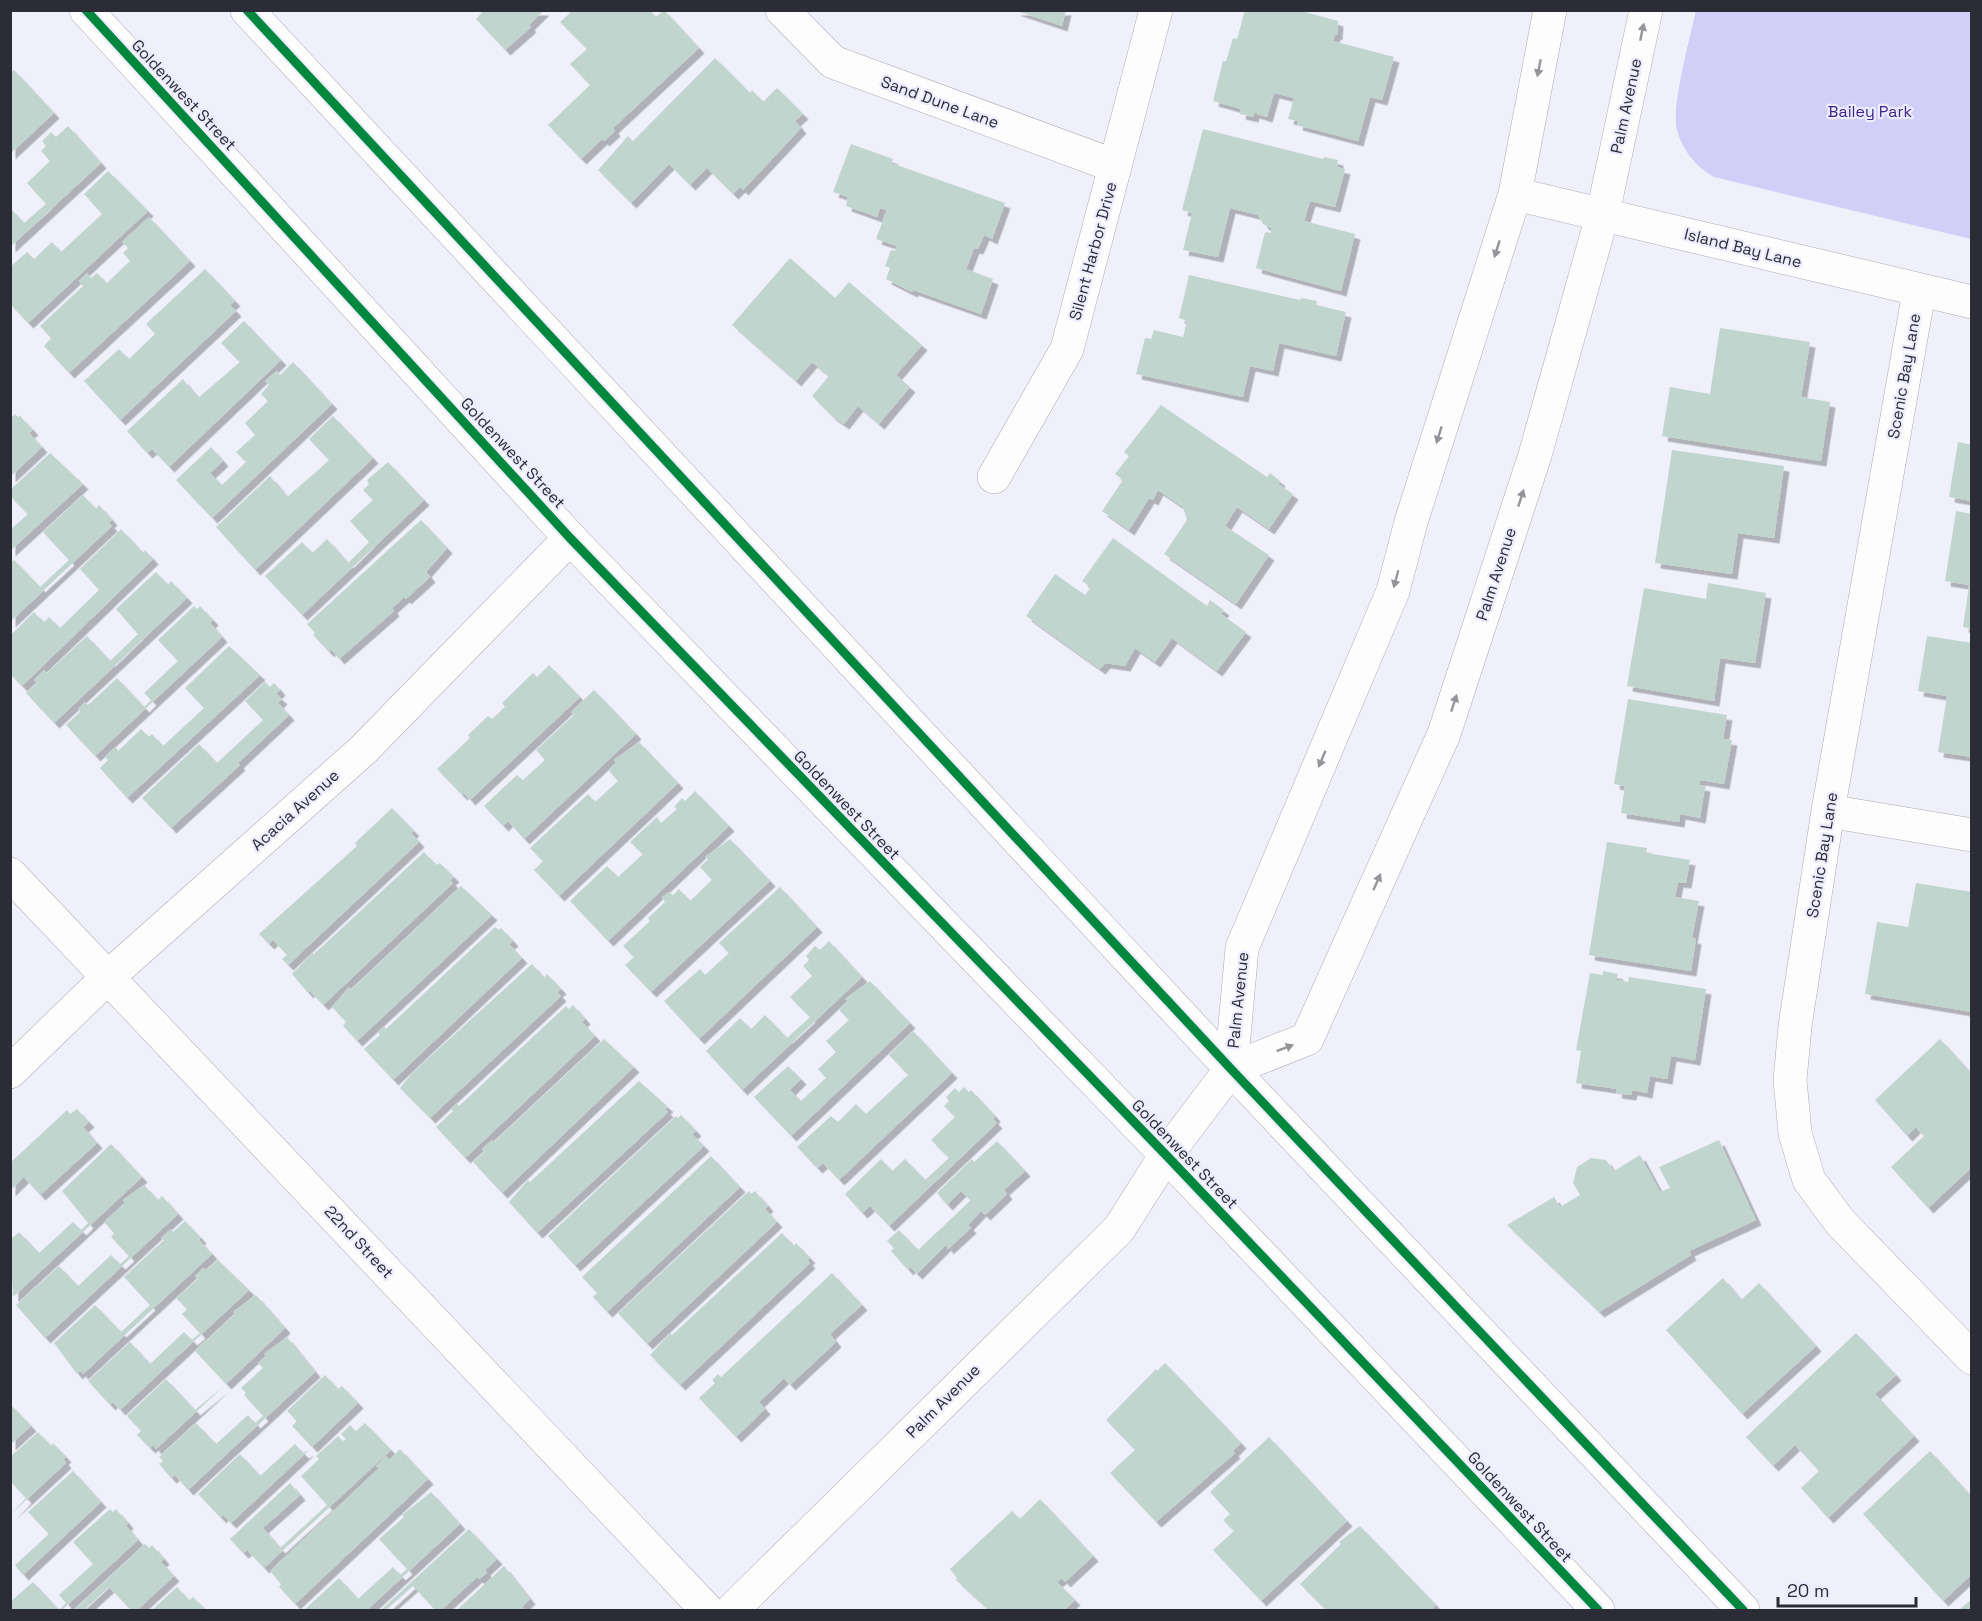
<svg xmlns="http://www.w3.org/2000/svg" width="1982" height="1621" font-family="'Space Grotesk',sans-serif">
<defs>
<filter id="shadow"><feDropShadow dx="5.5" dy="5.5" stdDeviation="0" flood-color="#0004"/></filter>
</defs>
<rect width="100%" height="100%" fill="#f0f0fa"/>
<path fill="#d1cff7" d="M1696,10L1971,11V239L1714,177C1696,167 1682,150 1677,130C1671,105 1690,39 1696,10Z"/>
<path fill="#c1d5cf" filter="url(#shadow)" d="M484,10H544L529,25L531,27L505,50L476,19Z
M567,10H650L656,17L664,10L699,48L613,128L615,131L604,141L602,139L581,159L548,125L590,85L570,64L587,49L560,22L570,13Z
M1014,10H1066L1062,26Z
M1245,10H1298L1338,21L1337,35L1335,34L1333,41L1394,57L1382,100L1370,97L1358,141L1297,125L1298,121L1288,119L1294,98L1274,93L1267,117L1254,113L1253,117L1240,114L1241,109L1213,101L1223,61H1226L1233,38L1237,39Z
M715,58L750,93L752,90L763,102L777,88L803,114L795,121L801,128L743,190L740,187L733,194L707,168L690,185L669,164L631,203L598,170L628,136L633,141Z
M14,70L54,113L10,154V73Z
M68,126L101,163L10,247V208L24,223L46,204L27,183L50,161L41,151L46,146L42,141L51,132L56,137Z
M1203,129L1323,159L1324,157L1338,160L1337,167L1345,169L1335,207L1310,201L1304,221L1355,234L1341,291L1256,268L1265,232L1271,233V228L1263,224L1258,215L1230,208L1218,257L1183,250L1192,213L1182,210Z
M851,144L893,159L891,163L1005,203L992,239L984,235L978,249L974,248L966,269L993,279L981,314L913,290L912,292L886,279L890,268L885,266L891,250L895,251L897,246L876,239L887,210L880,208L877,217L846,206L848,197L833,192Z
M108,171L148,211L28,323L10,304V267L27,252L34,259L52,242L61,252L102,214L84,194Z
M149,217L190,261L69,373L44,346L51,338L40,326L83,286L79,281L87,273L91,278L97,273L107,283L130,261L123,253L128,248L122,242Z
M790,258L835,298L849,282L922,345L896,375L910,387L879,424L858,406L844,424L832,416L812,396L829,376L812,362L796,381L732,325Z
M205,269L235,301L230,305L236,311L120,420L84,381L119,349L129,359L155,334L146,324Z
M1189,275L1300,300L1301,298L1317,301L1316,305L1346,312L1336,356L1279,343L1273,371L1250,366L1243,397L1136,374L1145,338L1151,339L1154,330L1183,337L1187,321L1179,318Z
M244,321L281,360L169,467L152,449L147,453L127,431L183,379L198,398L240,362L221,343Z
M1720,328L1810,342L1801,397L1830,402L1821,461L1662,436L1670,387L1710,394Z
M293,362L332,404L212,518L176,480L211,447L223,461L210,473L222,485L246,462L236,452L255,435L245,423L268,401L261,394L269,385L265,381L277,371L280,375Z
M1161,405L1267,477L1270,473L1280,481L1278,484L1293,494L1269,529L1237,507L1225,526L1269,555L1236,604L1164,554L1187,520L1183,507L1158,490L1153,500L1149,498L1129,530L1102,511L1123,480L1115,474L1129,456L1124,452Z
M15,414L18,417L20,416L33,430L29,433L42,447L10,477V419Z
M333,416L373,458L255,570L216,527L270,476L287,497L316,472L329,460L309,439Z
M1958,442L1972,445V501L1949,497Z
M1672,450L1784,466L1774,538L1738,533L1732,574L1655,563Z
M50,453L83,484L10,551V530L28,514L10,496V490Z
M388,462L424,500L302,615L265,576L302,542L312,553L327,539L348,563L369,542L350,521L373,500L363,490L369,484L367,480Z
M83,495L96,509L99,505L112,520L109,523L112,526L10,622V563L14,560L40,587L69,560L43,532Z
M1956,511L1972,514V629L1963,627L1969,585L1945,581Z
M421,520L447,548L426,572L430,577L406,599L404,597L392,608L394,611L339,659L331,649L329,652L313,635L315,633L307,624Z
M121,529L143,553L145,550L153,559L22,686L10,674V630L13,633L34,612L44,622L49,617L60,628L99,590L80,569Z
M1113,538L1207,606L1210,600L1224,610L1221,614L1246,632L1217,671L1172,638L1155,662L1135,648L1125,666L1105,663L1100,669L1026,616L1055,574L1085,595L1091,587L1082,581Z
M156,572L168,585L171,581L187,598L54,723L26,693L37,683L34,680L44,670L47,673L87,636L110,661L138,634L116,609Z
M1708,583L1766,593L1755,663L1720,658L1714,701L1627,686L1644,588L1706,599Z
M194,606L197,609L200,606L213,620L210,623L222,637L95,756L66,725L80,712L78,709L85,702L88,705L117,678L144,707L151,700L144,693L178,661L158,640Z
M1927,636L1972,643V757L1938,752L1947,696L1918,691Z
M229,646L260,675L127,798L100,768L108,760L105,757L116,747L118,751L141,729L149,737L152,734L163,746L204,708L185,688Z
M549,665L580,697L470,800L464,793L462,795L437,769L470,738L468,735L488,716L492,719L505,707L502,703L533,673L537,677Z
M265,682L270,687L274,683L280,690L276,694L282,699L278,703L289,715L238,763L240,765L171,828L142,798L199,744L217,763L263,720L245,701Z
M594,690L636,734L524,839L508,821L503,826L484,806L517,775L523,780L545,760L536,750L574,715L571,712Z
M1628,699L1727,715L1723,739L1732,740L1724,784L1700,780L1699,785L1705,786L1700,818L1680,814L1679,822L1621,813L1625,786L1614,784Z
M639,742L678,783L559,896L534,870L543,861L530,848L588,794L595,802L618,781L609,771L616,763L614,760Z
M695,791L729,826L608,941L570,901L607,866L618,877L643,854L630,842L657,817L661,823L677,809L674,807L682,798L685,801Z
M392,808L414,831L411,833L419,842L288,965L282,959L287,955L273,940L269,944L259,934L357,846L355,843Z
M730,839L770,881L651,992L625,965L634,957L623,946L650,921L648,918L665,902L662,897L669,892L673,895L679,889L690,901L712,880L700,867L708,859L705,857Z
M1607,842L1647,848L1646,853L1690,860L1686,883L1678,882L1675,897L1699,901L1692,938L1696,939L1691,971L1589,955Z
M424,852L436,865L440,863L454,877L450,880L453,883L323,1005L310,991L308,993L292,974L312,953L314,954Z
M1916,883L1972,892V1012L1865,994L1877,922L1908,927Z
M461,886L492,915L357,1041L343,1026L346,1022L332,1007L349,987L351,990Z
M780,887L817,927L699,1039L664,1001L700,969L705,975L729,953L719,943Z
M495,927L499,930L501,928L513,941L509,944L522,958L393,1080L364,1049L380,1035L378,1032L384,1026L386,1029Z
M829,941L862,977L742,1090L706,1051L740,1018L751,1029L765,1015L787,1038L810,1017L790,997L812,976L803,966L809,960L806,956L815,946L820,950Z
M532,964L544,978L547,974L561,989L557,992L561,996L430,1118L400,1088L412,1073Z
M1603,971L1618,974L1616,980L1628,982L1629,977L1706,989L1695,1060L1671,1056L1667,1079L1650,1076L1647,1093L1632,1090L1631,1095L1616,1093L1617,1089L1576,1083L1581,1051L1576,1050L1590,973L1603,975Z
M870,981L910,1023L791,1136L754,1097L788,1066L801,1079L790,1090L801,1101L826,1078L818,1069L836,1052L826,1041L849,1020L839,1010L848,1001L845,999Z
M573,1005L585,1019L582,1022L595,1036L465,1158L436,1127L453,1111L451,1109L457,1103L459,1106L566,1006L569,1009Z
M913,1031L952,1073L839,1180L823,1163L817,1168L797,1147L831,1116L838,1122L856,1104L866,1114L908,1075L889,1055Z
M604,1039L634,1067L502,1193L473,1162L484,1151L482,1149L492,1140L494,1142Z
M1940,1039L1972,1074V1167L1928,1208L1891,1167L1924,1136L1916,1127L1907,1136L1875,1100Z
M639,1081L668,1107L665,1109L668,1112L537,1233L509,1202L528,1180L530,1182Z
M964,1087L969,1092L971,1090L995,1116L993,1119L997,1123L889,1226L870,1206L862,1213L845,1194L881,1159L892,1171L905,1159L925,1180L949,1158L931,1140L955,1117L944,1106L949,1101L946,1097L955,1088L959,1092Z
M77,1109L89,1122L83,1127L97,1143L40,1195L24,1177L10,1191V1163L67,1110L70,1114Z
M681,1115L696,1131L692,1134L704,1146L575,1266L548,1236L676,1116L678,1118Z
M1719,1140L1756,1220L1689,1251L1691,1255L1599,1312L1507,1225L1554,1197L1560,1207L1580,1195L1573,1183L1577,1167L1591,1158L1606,1160L1614,1171L1640,1155L1660,1192L1670,1188L1659,1167Z
M997,1141L1025,1171L1004,1190L1007,1194L985,1215L981,1211L968,1225L971,1228L948,1249L946,1245L917,1274L910,1267L908,1270L891,1251L894,1248L887,1241L899,1230L918,1250L971,1200L961,1191L947,1205L937,1193L972,1159L974,1162Z
M111,1144L142,1177L13,1297L10,1240L19,1232L39,1253L73,1222L81,1230L88,1223L62,1191Z
M711,1156L740,1187L607,1312L593,1297L597,1293L582,1277Z
M144,1185L158,1200L162,1196L178,1214L45,1338L16,1305L59,1266L78,1286L111,1255L120,1264L129,1256L111,1237L114,1233L104,1222L125,1203L123,1200Z
M749,1191L751,1194L755,1191L768,1206L765,1209L777,1222L647,1344L618,1313Z
M185,1221L201,1238L199,1240L212,1254L83,1374L80,1371L77,1374L54,1343L95,1305L121,1332L150,1305L124,1277L164,1240L161,1238L171,1229L173,1232Z
M782,1233L794,1246L796,1243L810,1258L807,1260L810,1263L680,1385L650,1355L670,1333L672,1335Z
M218,1260L249,1290L120,1410L113,1402L110,1405L88,1381L130,1342L150,1364L184,1332L192,1340L200,1333L182,1314L187,1309L176,1298L198,1279L195,1276L203,1268L206,1270Z
M832,1273L862,1305L830,1334L836,1342L790,1385L784,1378L759,1402L765,1409L736,1437L699,1398L715,1383L712,1380L718,1374L721,1377Z
M1723,1278L1741,1300L1759,1283L1816,1346L1742,1414L1666,1330Z
M256,1295L285,1328L226,1384L195,1351L235,1314L233,1312Z
M1856,1333L1896,1375L1875,1394L1914,1436L1828,1518L1801,1488L1819,1471L1795,1445L1773,1466L1746,1437Z
M287,1337L315,1372L188,1490L175,1475L171,1478L159,1464L163,1461L159,1457L196,1423L216,1444L248,1415L255,1423L263,1416L244,1395L246,1393L241,1388L263,1368L258,1363L266,1356L264,1354Z
M1165,1363L1241,1443L1233,1451L1235,1453L1156,1522L1110,1473L1135,1450L1106,1420L1156,1369L1157,1371Z
M325,1375L338,1389L342,1386L358,1403L312,1447L292,1426L297,1421L287,1411Z
M166,1379L195,1410L224,1386L156,1449L153,1445L150,1448L137,1435L141,1431L127,1416Z
M10,1404L31,1426L10,1445Z
M365,1423L391,1450L264,1568L247,1550L243,1553L230,1539L290,1483L300,1495L263,1528L280,1548L327,1505L301,1476L319,1459L316,1456L338,1436L343,1441L346,1439L341,1434L350,1425L356,1431Z
M38,1432L51,1446L53,1443L66,1457L63,1459L66,1463L10,1515L26,1498L10,1481V1457Z
M1269,1437L1347,1521L1261,1601L1213,1550L1234,1531L1223,1520L1230,1514L1210,1492Z
M295,1444L303,1453L309,1450L231,1523L223,1515L221,1518L198,1494L240,1454L260,1476Z
M400,1449L428,1479L295,1604L279,1587L281,1584L270,1571L379,1468L376,1466L386,1456L389,1460Z
M1930,1451L1970,1495L1972,1493V1574L1943,1601L1863,1514Z
M73,1471L101,1502L23,1575L15,1565L49,1534L28,1512Z
M431,1492L460,1524L367,1610H304L339,1578L358,1599L393,1567L400,1575L407,1569L379,1539L404,1517L402,1515Z
M1040,1499L1093,1556L1065,1582L1062,1578L1057,1582L1075,1600L1064,1610H989L956,1580L957,1578L950,1569L1012,1511L1020,1519Z
M110,1509L113,1512L116,1509L128,1523L126,1526L138,1540L62,1610H10V1602L33,1582L59,1610L66,1603L59,1595L93,1564L73,1542Z
M1360,1526L1436,1605L1430,1610H1326L1300,1584L1341,1544L1339,1542Z
M469,1529L497,1559L485,1570L487,1573L479,1579L477,1577L441,1610H435L413,1586L386,1610H381Z
M145,1544L149,1548L152,1545L164,1559L161,1562L174,1576L137,1610H131L109,1587L84,1610H74Z
M504,1566L530,1599L522,1607L524,1610H457Z
M177,1587L189,1601L193,1597L206,1610H152Z
M1972,1599V1610H1959Z"/>
<g fill="none" stroke-linecap="round" stroke-linejoin="round">
<g stroke="#acacb5" stroke-width="34">
<path id="minor" d="M782,10L833,62L1115,166
M1515,194L1972,302
M1919,292L1828,811L1795,1026L1790,1080L1795,1133L1809,1180L1840,1222L1972,1358
M994,477L1067,349L1156,10
M1828,811L1972,835
M10,874L707,1610
M1231,1069L1307,1039L1444,734L1535,455L1603,213L1646,10
M10,1072L108,977L363,750L570,538
M732,1610L1119,1229L1166,1155L1231,1069L1242,948L1393,591L1411,522L1515,194L1550,10"/>
</g>
<g stroke="#acacb5" stroke-width="34">
<path id="major" d="M86,10L570,538L1166,1155L1598,1610
M247,10L1231,1069L1743,1610"/>
</g>
<use href="#minor" stroke="#fdfdfe" stroke-width="33"/>
<use href="#major" stroke="#fdfdfe" stroke-width="33"/>
<g stroke="#edecfe" stroke-width="13">
<path id="cycleway" d="M86,10L570,538L1166,1155L1598,1610
M247,10L1231,1069L1743,1610"/>
</g>
<use href="#cycleway" stroke="#00873e" stroke-width="9"/>
</g>
<defs><path id="oneway-solid" d="M-6-.8H1V-3.2L6.5 0L1 3.2V.8H-6Z" transform="scale(1.5)"/></defs>
<g fill="#94949a">
<use href="#oneway-solid" transform="translate(1642 32) rotate(-78)"/>
<use href="#oneway-solid" transform="translate(1539 68) rotate(101)"/>
<use href="#oneway-solid" transform="translate(1497 249) rotate(107)"/>
<use href="#oneway-solid" transform="translate(1439 435) rotate(107)"/>
<use href="#oneway-solid" transform="translate(1521 498) rotate(-72)"/>
<use href="#oneway-solid" transform="translate(1396 579) rotate(105)"/>
<use href="#oneway-solid" transform="translate(1454 703) rotate(-72)"/>
<use href="#oneway-solid" transform="translate(1322 759) rotate(113)"/>
<use href="#oneway-solid" transform="translate(1377 882) rotate(-66)"/>
<use href="#oneway-solid" transform="translate(1285 1048) rotate(-21)"/>
</g>
<g text-anchor="middle" dominant-baseline="central" stroke-width="4.5" stroke-linejoin="round" paint-order="stroke">
<g font-size="16" fill="#2c2c37" stroke="#edecfe">
<text transform="translate(184 95) rotate(47)">Goldenwest Street</text>
<text transform="translate(940 102) rotate(20)">Sand Dune Lane</text>
<text transform="translate(1626 106) rotate(-78)">Palm Avenue</text>
<text transform="translate(1743 248) rotate(14)">Island Bay Lane</text>
<text transform="translate(1093 251) rotate(-75)">Silent Harbor Drive</text>
<text transform="translate(1904 376) rotate(-80)">Scenic Bay Lane</text>
<text transform="translate(513 453) rotate(47)">Goldenwest Street</text>
<text transform="translate(1496 574) rotate(-72)">Palm Avenue</text>
<text transform="translate(847 805) rotate(46)">Goldenwest Street</text>
<text transform="translate(295 810) rotate(-42)">Acacia Avenue</text>
<text transform="translate(1822 855) rotate(-81)">Scenic Bay Lane</text>
<text transform="translate(1238 1000) rotate(-84)">Palm Avenue</text>
<text transform="translate(1185 1154) rotate(46)">Goldenwest Street</text>
<text transform="translate(359 1242) rotate(47)">22nd Street</text>
<text transform="translate(943 1401) rotate(-45)">Palm Avenue</text>
<text transform="translate(1520 1507) rotate(47)">Goldenwest Street</text>
</g>
<g font-size="16" fill="#3e258a" stroke="#edecfe">
<text x="1870" y="111">Bailey Park</text>
</g>
</g>
<rect width="1982" height="1621" fill="none" stroke="#2c2c37" stroke-width="24"/>
<path d="M1778 1597v9h138v-9" fill="none" stroke="#2c2c37" stroke-width="3"/>
<text x="1787" y="1597" font-size="18" fill="#2c2c37" stroke="#edecfe" stroke-width="4.5" paint-order="stroke">20 m</text>
</svg>
